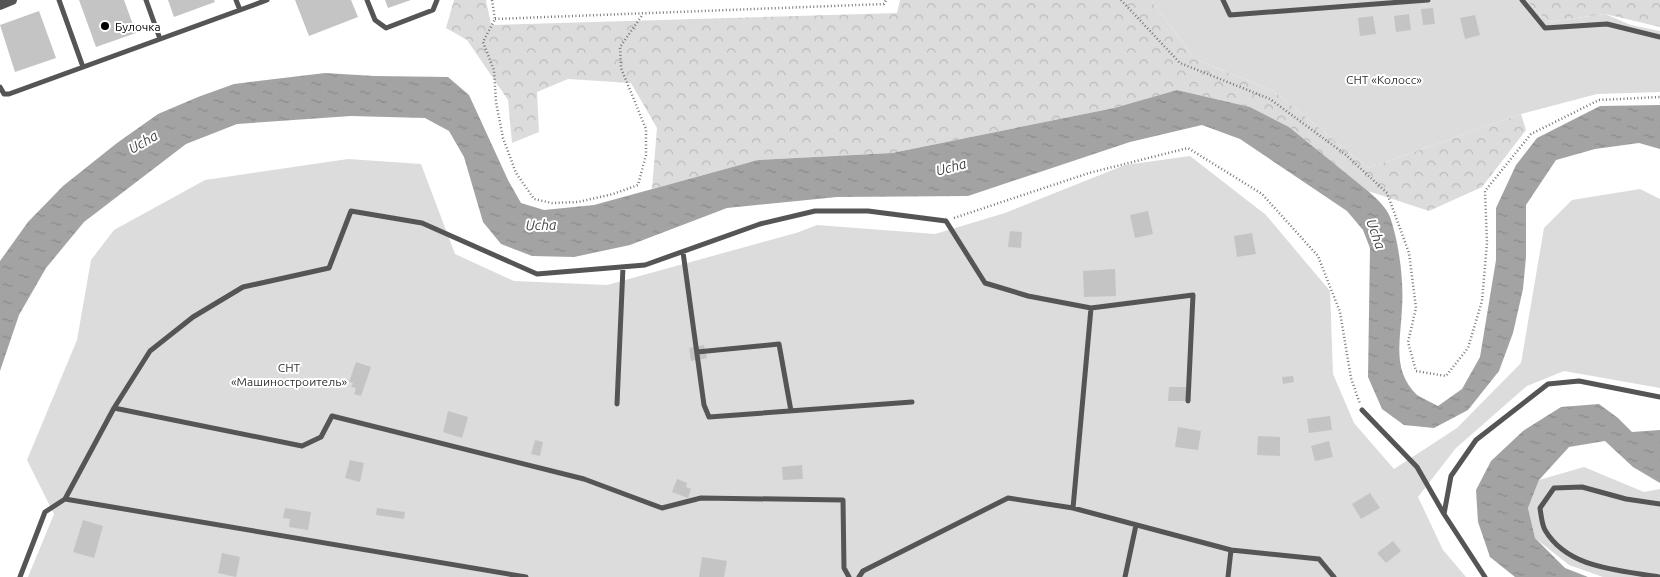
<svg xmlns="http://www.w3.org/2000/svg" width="1660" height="577" font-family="Ubuntu,sans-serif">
<defs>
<pattern id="forest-crowns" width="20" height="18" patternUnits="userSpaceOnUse" patternTransform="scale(1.25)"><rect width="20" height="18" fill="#dcdcdc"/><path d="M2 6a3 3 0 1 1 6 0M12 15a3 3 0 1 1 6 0" fill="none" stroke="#bbb"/></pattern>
<pattern id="water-ripples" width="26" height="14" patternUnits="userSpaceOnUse" patternTransform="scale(1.25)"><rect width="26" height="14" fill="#a3a3a3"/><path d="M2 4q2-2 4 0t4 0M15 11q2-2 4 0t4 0" fill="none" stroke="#8b8b8b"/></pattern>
</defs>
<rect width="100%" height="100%" fill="#fff"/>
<path fill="#dcdcdc" d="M1151,0H1526L1548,22L1605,14L1631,25L1660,31V92L1597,94L1521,114L1368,168L1274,91L1195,59Z
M1190,156L1266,215L1330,291L1333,374L1354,423L1394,469L1457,428L1521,363L1544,228L1572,200L1640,189L1660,199V388L1564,371L1527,386L1456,448L1418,497L1443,550L1466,577H28L54,514L27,460L77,340L91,260L114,230L205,180L348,159L421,164L455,254L514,281L607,285L796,233L817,225L935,234L1005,213L1125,165Z
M1584,467L1644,492L1660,489V577H1603L1569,565L1535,538L1528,508L1539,480Z"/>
<path fill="url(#forest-crowns)" d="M454,0H486L491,25L897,13L900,0H1151L1195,59L1274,91L1368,168L1521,114L1526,130L1482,187L1429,211L1368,191L1289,127L1250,107L1177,90L1114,108L892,153L758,160L652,189L657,128L631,83L568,79L537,92L539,132L512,143L508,100L467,40L446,28Z
M1526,0H1660V27L1605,14L1548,22Z"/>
<path fill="url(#water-ripples)" d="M325,73L374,76L448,77L469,95L508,180L521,203L544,210L594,205L758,160L892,153L1114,108L1177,90L1250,107L1289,127L1368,191C1377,199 1386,207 1390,217C1399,242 1404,282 1402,308C1401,339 1391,370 1417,395C1423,399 1431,402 1438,406L1462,389L1480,357L1496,260V208L1516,165L1537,138L1600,106L1660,105V149L1639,143L1595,149L1556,160L1526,205V257L1523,289L1513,333L1499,371L1468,410L1434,428L1404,425L1382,409L1368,377L1370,248L1363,230L1347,211L1240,139L1202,125L1130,142L968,196L837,197L727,208L630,245L574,257L532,256L501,244L483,222L464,157L449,131L425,118L351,116L237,124L186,144L84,222L46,268L19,315L0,371V261L28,222L63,186L117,143L158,114L198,97L234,84Z
M1599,404L1618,418L1632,432L1660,430V483L1633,467L1605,441L1569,447L1539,480L1528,508L1535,538L1565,568L1588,577H1515L1490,557L1478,522L1476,490L1491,461L1523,431L1561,407Z"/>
<path fill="#c4c4c4" d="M79,0H124L136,33L96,47Z
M168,0H214L215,2L174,17Z
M295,0H351L358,17L309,36Z
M385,0H411L388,8Z
M1433,8L1435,24L1423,25L1421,9Z
M39,11L56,58L15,72L0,25Z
M1409,14L1411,30L1396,32L1394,16Z
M1475,15L1480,35L1465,39L1460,18Z
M1373,16L1376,34L1360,36L1358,18Z
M1148,211L1153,234L1135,238L1130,215Z
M1010,231L1022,232L1021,248L1008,247Z
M1252,233L1256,254L1237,257L1234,236Z
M1115,269L1116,296L1084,297L1083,271Z
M704,345L707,358L691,361L689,348Z
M356,362L371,367L361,396L354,394L356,388L351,387L353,383L349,382Z
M1293,376L1294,382L1283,384L1282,377Z
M1169,387H1186V401H1168Z
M448,411L468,417L462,438L443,432Z
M1330,416L1332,430L1309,433L1307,419Z
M1178,427L1201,431L1198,450L1175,447Z
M1258,436L1280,437V456L1257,455Z
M535,440L543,442L540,456L531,454Z
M1329,441L1333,457L1315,461L1311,446Z
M350,460L364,463L360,482L345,478Z
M802,465L803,479L783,480L782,467Z
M677,479L687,483L686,487L691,489L688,498L672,492Z
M1370,493L1380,508L1361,519L1352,504Z
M285,508L311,512L308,530L289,527L290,519L283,518Z
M377,508L405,512L404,519L376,515Z
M83,520L103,526L94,558L73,552Z
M1393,541L1401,551L1386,563L1377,553Z
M222,553L240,557L236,577L218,573Z
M702,557L727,561L724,577H699Z"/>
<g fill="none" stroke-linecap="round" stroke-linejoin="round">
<path stroke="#777" stroke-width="2.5" stroke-dasharray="1 2.5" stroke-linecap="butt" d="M492,0L495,19L483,42L494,70L496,102L503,138L516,173L534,199L552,203L578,202L613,194L638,185L646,155V129L621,68L620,47L643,14
M1121,0L1180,63L1270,99L1346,155L1387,193L1409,253L1416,308L1408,342L1416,371L1446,376L1468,348L1482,301L1487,243L1485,191L1531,134L1599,100L1660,97
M495,19L884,4L886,0
M954,218L1089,173L1188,148L1262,194L1318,256L1340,312L1351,378L1360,404"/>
<path stroke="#555" stroke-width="5" d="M59,0L83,67
M146,0L160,39
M236,0L240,10L267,0
M367,0L375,20L386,28L433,10L437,0
M1223,0L1230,15L1428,0
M1522,0L1545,28L1607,24L1660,37
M0,87L4,94H9L240,10
M683,252L704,405L709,417L912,402
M697,352L779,344L791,411
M617,404L623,267
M114,408L302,446L321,437L332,416L584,479L662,508L701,498L843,500L844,568L849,577
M1362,410L1417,467L1444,514
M65,499L526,577
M1073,508L1091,308
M20,577L45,512L65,499L114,408L150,351L193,317L243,287L329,268L351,211L422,223L537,274L645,265L760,224L815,211H868L946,221L985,283L1028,296L1091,308L1193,295L1188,401
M859,577L863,571L1008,498L1073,508L1231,550L1319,559L1334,577
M1125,577L1136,525
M1228,577L1231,550
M1485,577L1444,514L1451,476L1476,440L1548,384L1579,381L1660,397
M1659,577C1619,570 1568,569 1545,530C1542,525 1541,515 1540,508L1554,488L1582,487L1626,499L1660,504"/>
<path stroke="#555" stroke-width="10" d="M0,5L12,0"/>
</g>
<circle fill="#000" stroke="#fff" stroke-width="2" cx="105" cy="26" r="5"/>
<g text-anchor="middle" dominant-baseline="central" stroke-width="4" stroke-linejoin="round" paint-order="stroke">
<g font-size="12" fill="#000" stroke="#fff" text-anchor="start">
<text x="115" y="26">Булочка</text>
</g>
<g font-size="12" fill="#333" stroke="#fff">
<text x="1384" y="79">СНТ «Колосс»</text>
<text x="289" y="367">СНТ<tspan x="289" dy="14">«Машиностроитель»</tspan></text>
</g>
<g font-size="14" font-style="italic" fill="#444" stroke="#fff">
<text transform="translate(143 142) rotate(-30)">Ucha</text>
<text transform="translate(951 167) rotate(-15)">Ucha</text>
<text transform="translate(541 225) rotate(-1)">Ucha</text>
<text transform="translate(1376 234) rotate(70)">Ucha</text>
</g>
</g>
</svg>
